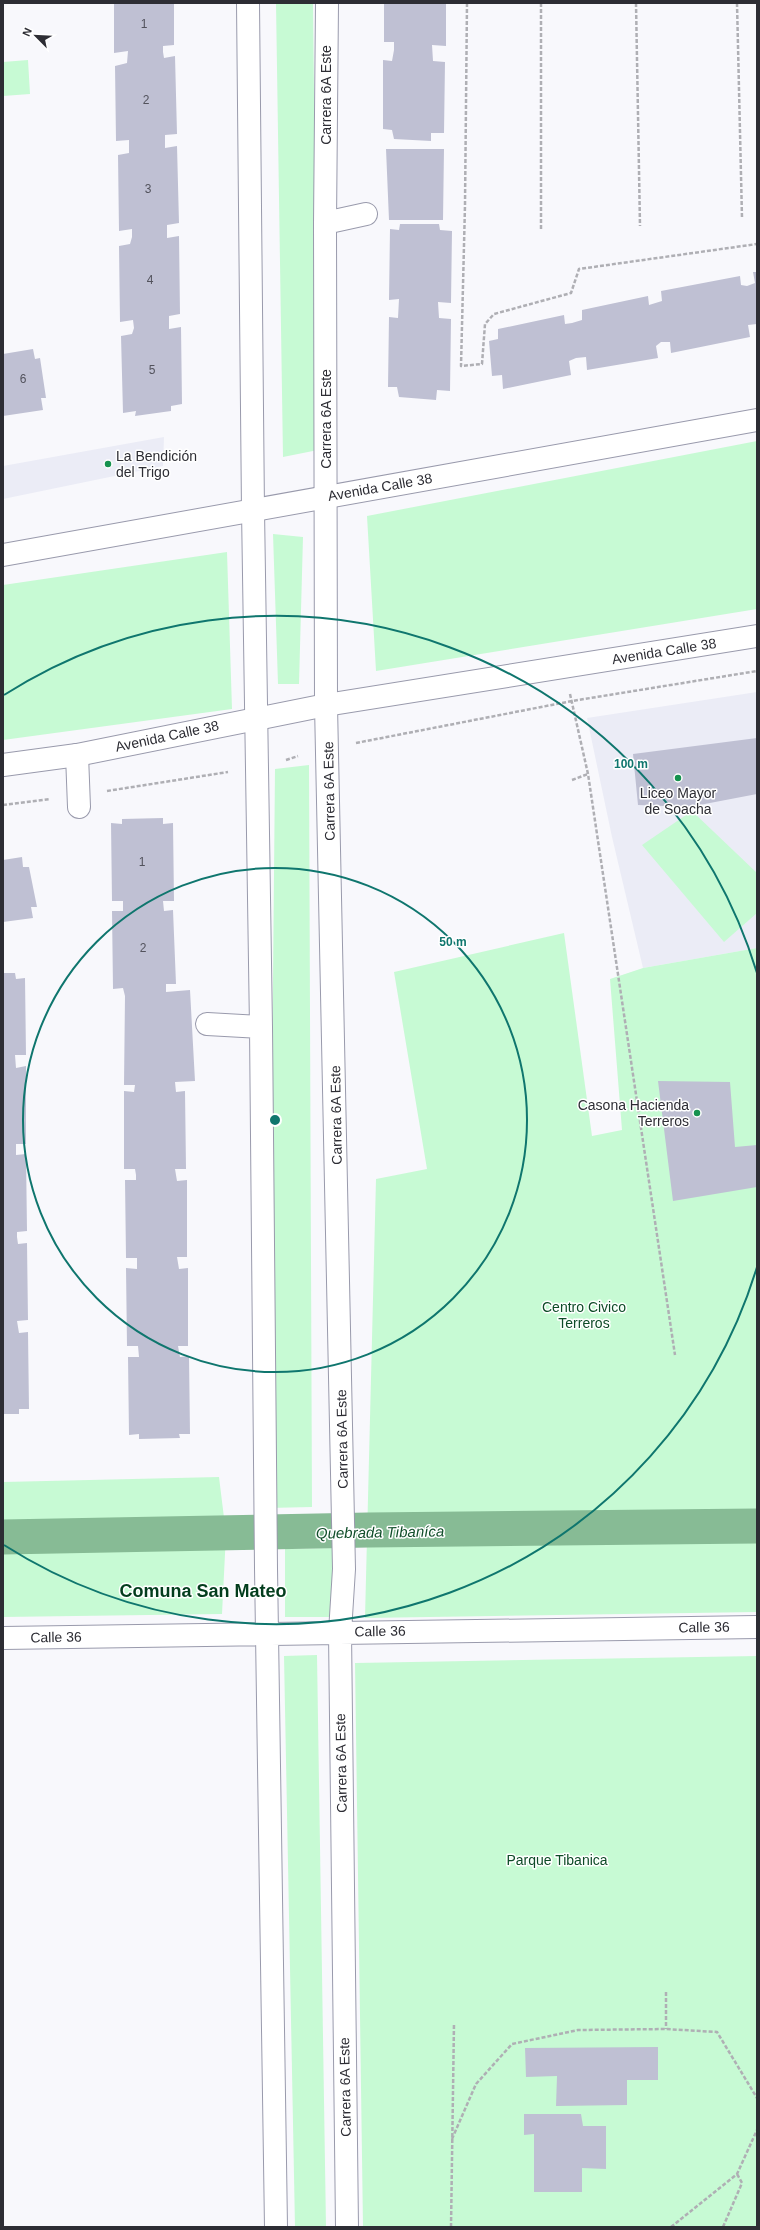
<svg xmlns="http://www.w3.org/2000/svg" width="760" height="2230" font-family="Helvetica,sans-serif">
<rect width="100%" height="100%" fill="#f8f8fc"/>
<path fill="#ebecf6" d="M164,437L163,466L3,499V466Z
M757,692V948L643,968L612,837L587,718Z"/>
<path fill="#c7fad4" d="M276,3H313L318,450L283,457Z
M28,60L30,94L3,96V62Z
M757,441V609L376,671L367,516Z
M273,534L303,537L299,684H278Z
M227,552L232,709L3,740V585Z
M309,765L312,1507L268,1508L275,769Z
M692,811L757,873V913L724,942L642,845Z
M564,933L592,1136L622,1130L610,979L643,968L757,948V1612L365,1618L376,1179L427,1169L394,972Z
M219,1477L226,1534L222,1614L3,1617V1482Z
M333,1548V1617H285V1549Z
M317,1655L326,2227H295L284,1656Z
M757,1656V2227H363L355,1663Z"/>
<g fill="none" stroke-linecap="round" stroke-linejoin="round">
<path stroke="#87bb95" stroke-width="35" d="M3,1537L368,1530L757,1526"/>
</g>
<path fill="#bfc0d3" d="M114,3H174V45L163,46V52L164,58L175,56L177,134L165,135V148L177,146L179,223L167,225V238L179,236L180,314L169,316V329L181,327L182,404L171,406V411L135,416L136,411L123,413L121,336L132,334L134,328L133,320L120,322L119,246L130,244L132,237V229L119,231L118,155L129,153V140L116,141L115,66L127,63L128,51L114,53Z
M384,3H446V46L432,45L433,61L445,62L444,133H431V141L394,139L392,130L383,129V60L392,61L394,50V42H384Z
M386,149H444L443,220H389Z
M400,224H439L440,230L452,231L451,303L438,302L439,318L451,319L450,391L437,390L436,400L399,397L397,387H388L389,317L398,318L399,299L389,300L390,229L399,230Z
M753,272H757V324L748,325L750,337L671,353L670,342H661L656,346L658,358L587,370L586,357L576,358L569,361L571,375L503,389L502,375L492,376L489,341L498,339V329L564,315L565,324L572,323L582,320V310L648,296L649,305L662,301L661,291L740,276L741,285L747,286L755,283Z
M33,349L35,359L40,358L46,398H41L43,410L3,416V354Z
M757,738V794L689,807L638,805L633,754Z
M163,818V824L173,823L174,901H163L164,911L173,910L176,984H166V992L190,990L195,1081L175,1082L176,1092L185,1091L186,1169H175L177,1181L187,1180V1257H177L179,1269L188,1268V1346H178L180,1357L189,1356L190,1434H179L180,1438L139,1439V1434L129,1435L128,1357H139L138,1346H127L126,1268L137,1269V1258H126L125,1180H136V1175L135,1169H124V1091L134,1092L135,1085H124L125,996L123,988L113,989L112,911H123V901H112L111,823L122,824V819Z
M22,857L23,867H29L37,907H31L33,918L3,922V860Z
M3,973H15L16,979L25,978L26,1055H15L16,1068L26,1066V1144H16V1155L26,1154L27,1231L17,1232V1237L18,1244L27,1243L28,1320L17,1321L19,1333L28,1332L29,1409H19V1414H3Z
M658,1081L730,1082L735,1147L757,1145V1187L673,1201Z
M658,2047V2080H627V2105L556,2106L557,2076L526,2077L525,2048Z
M524,2114H581L583,2126H606V2169L582,2168V2192H534V2134L524,2135Z"/>
<g fill="none" stroke-linecap="round" stroke-linejoin="round">
<g stroke="#999aac" stroke-width="24">
<path id="minor" d="M248,3L253,510L261,1027L266,1568L276,2227
M327,3L325,223L326,705L344,1569L340,1632L347,2227
M325,223L366,214
M77,755L79,807
M207,1024L261,1027
M3,1638L757,1627"/>
</g>
<g stroke="#999aac" stroke-width="24">
<path id="major" d="M3,555L757,420
M3,765L77,755L326,705L757,636"/>
</g>
<path stroke="#afafb4" stroke-width="2.5" stroke-dasharray="4 2" stroke-linecap="butt" d="M467,3L465,205L461,366L482,364L485,324L494,314L571,293L579,269L757,244
M541,3V229
M636,3L640,226
M737,3L742,218
M570,694L588,774L675,1355
M356,743L572,701L757,671
M286,760L298,756
M572,780L588,774
M107,791L228,772
M3,805L50,799
M666,1992V2029
M452,2139L476,2084L512,2044L578,2030L666,2029L717,2032L757,2098
M451,2227L454,2023
M671,2227L737,2174L757,2130
M723,2227L742,2183L737,2174"/>
<use href="#minor" stroke="#fff" stroke-width="22"/>
<use href="#major" stroke="#fff" stroke-width="22"/>
</g>
<g fill="none" stroke="#0f766e" stroke-width="2">
<circle cx="275" cy="1120" r="252"/>
<path d="M757 1267A504 504 0 0 1 4 1545M4 695A504 504 0 0 1 757 973"/>
</g>
<g fill="#16924f" stroke="#fff" stroke-width="1.5">
<circle cx="108" cy="464" r="4"/>
<circle cx="678" cy="778" r="4"/>
<circle cx="697" cy="1113" r="4"/>
</g>
<g text-anchor="middle" dominant-baseline="central" stroke-width="3" stroke-linejoin="round" paint-order="stroke">
<g font-size="12" fill="#52525c">
<text x="144" y="24">1</text>
<text x="146" y="100">2</text>
<text x="148" y="189">3</text>
<text x="150" y="280">4</text>
<text x="152" y="370">5</text>
<text x="23" y="379">6</text>
<text x="142" y="862">1</text>
<text x="143" y="948">2</text>
</g>
<g font-size="14" fill="#2d2d34" stroke="#fff">
<text transform="translate(326 95) rotate(-90)">Carrera 6A Este</text>
<text transform="translate(326 419) rotate(-90)">Carrera 6A Este</text>
<text transform="translate(380 487) rotate(-10)">Avenida Calle 38</text>
<text transform="translate(664 651) rotate(-9)">Avenida Calle 38</text>
<text transform="translate(167 736) rotate(-12)">Avenida Calle 38</text>
<text transform="translate(329 791) rotate(-91)">Carrera 6A Este</text>
<text transform="translate(336 1115) rotate(-91)">Carrera 6A Este</text>
<text transform="translate(342 1439) rotate(-91)">Carrera 6A Este</text>
<text transform="translate(704 1627) rotate(-1)">Calle 36</text>
<text transform="translate(380 1631) rotate(-1)">Calle 36</text>
<text transform="translate(56 1637) rotate(-1)">Calle 36</text>
<text transform="translate(341 1763) rotate(-91)">Carrera 6A Este</text>
<text transform="translate(345 2087) rotate(-91)">Carrera 6A Este</text>
</g>
<g font-size="14" fill="#2d2d34" stroke="#fff" text-anchor="start">
<text x="116" y="456">La Bendición<tspan x="116" dy="16">del Trigo</tspan></text>
<text x="678" y="793" text-anchor="middle">Liceo Mayor<tspan x="678" dy="16">de Soacha</tspan></text>
<text x="689" y="1105" text-anchor="end">Casona Hacienda<tspan x="689" dy="16">Terreros</tspan></text>
</g>
<g font-size="14" fill="#0d4b27" stroke="#fff">
<text x="584" y="1307">Centro Civico<tspan x="584" dy="16">Terreros</tspan></text>
<text x="557" y="1860">Parque Tibanica</text>
</g>
<g font-size="15" font-style="italic" fill="#124f2b" stroke="#fff">
<text transform="translate(380 1532) rotate(-1)">Quebrada Tibaníca</text>
</g>
<g font-size="18" font-weight="bold" fill="#033d1d" stroke="#fff">
<text x="203" y="1591">Comuna San Mateo</text>
</g>
</g>
<circle cx="275" cy="1120" r="6" fill="#0f766e" stroke="#fff" stroke-width="2"/>
<g font-size="12" text-anchor="middle" font-weight="bold" fill="#0f766e" stroke="#fff" stroke-width="3" stroke-linejoin="round" paint-order="stroke">
<text x="631" y="768">100 m</text>
<text x="453" y="946">50 m</text>
</g>
<rect width="760" height="2230" fill="none" stroke="#2d2d34" stroke-width="8"/>
<g transform="translate(36 36) rotate(294)" stroke="#ffffff" stroke-width="3" paint-order="stroke">
<path d="M0-3L7 15L0 10L-7 15Z" fill="#2d2d34"/>
<text y="-6" font-size="11" font-weight="bold" text-anchor="middle" fill="#2d2d34">N</text>
</g>
</svg>
